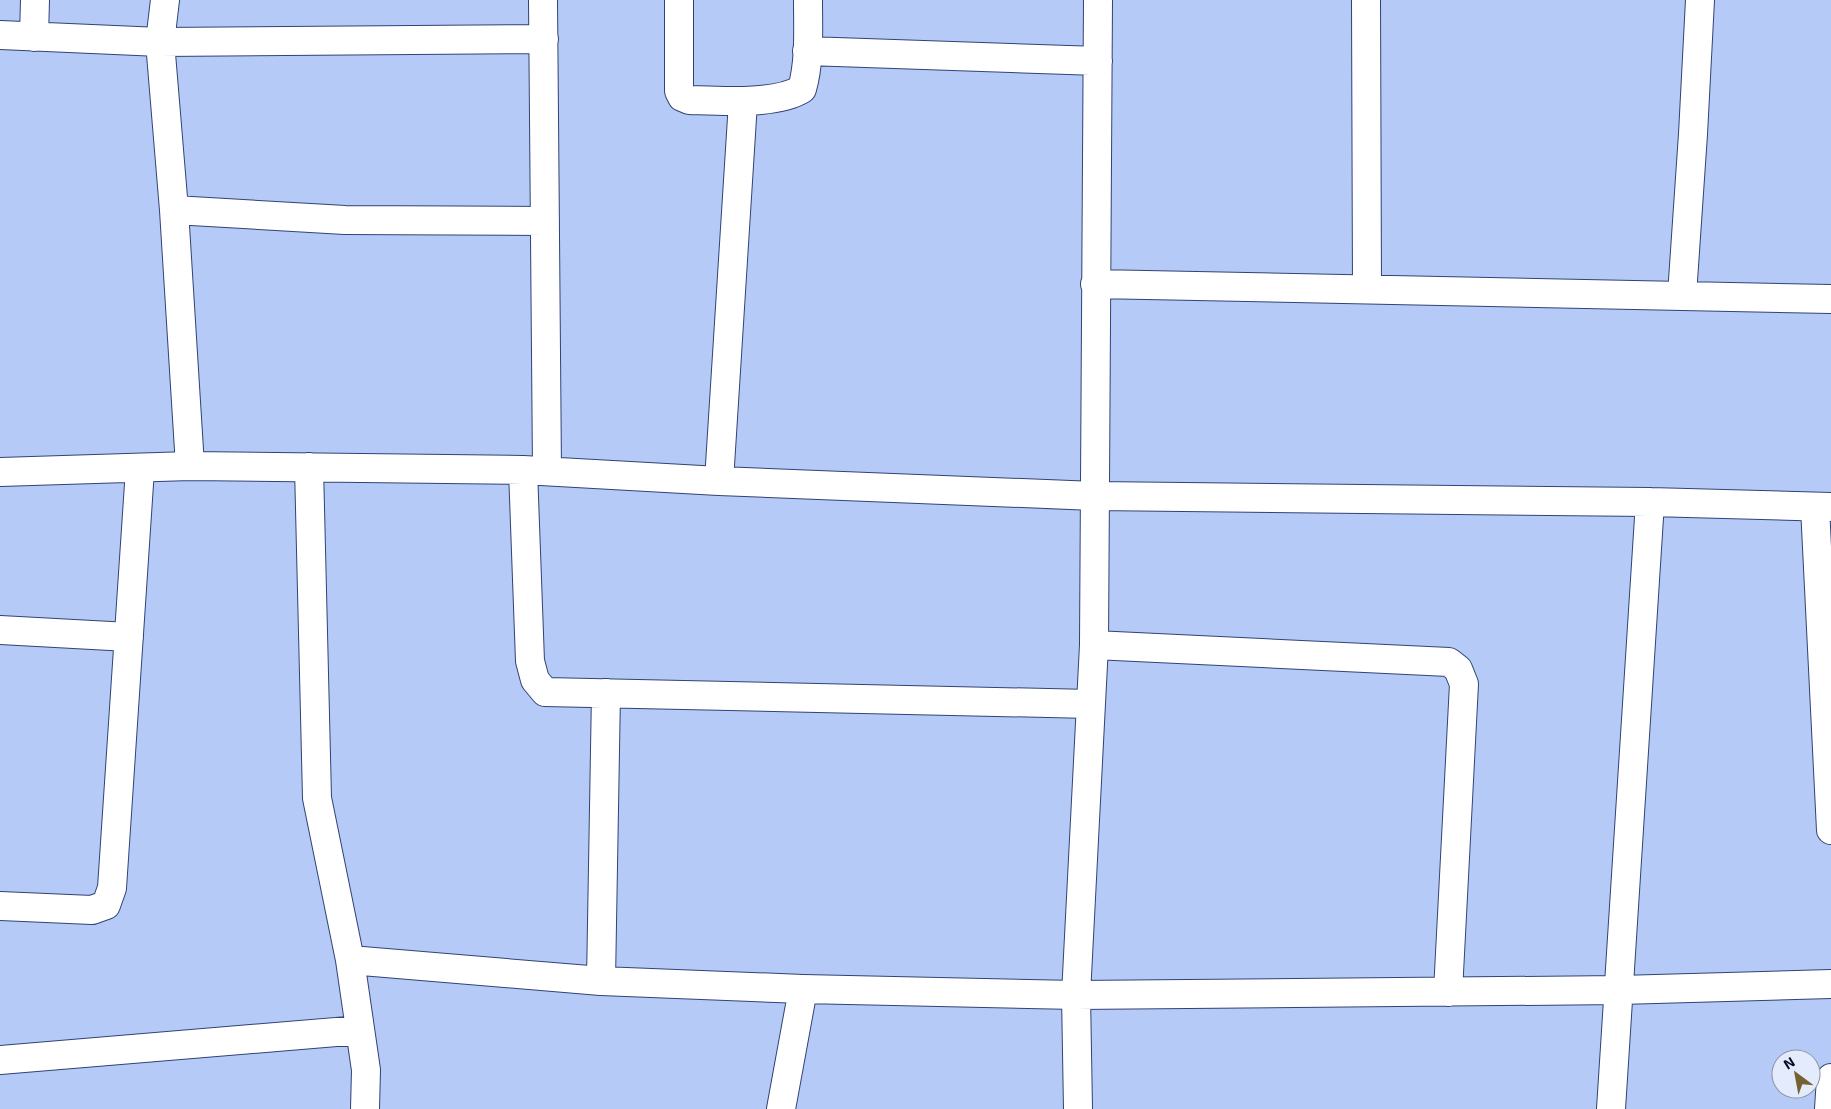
<svg xmlns="http://www.w3.org/2000/svg" width="1831" height="1109" font-family="'Exo 2',sans-serif">
<rect width="100%" height="100%" fill="#b6caf8"/>
<g fill="none" stroke-linecap="round" stroke-linejoin="round">
<g stroke="#314374" stroke-width="30">
<path id="street" d="M165,0L160,42L174,210L190,466
M543,0L547,471
M679,0V91L682,97L689,100C720,101 776,105 802,89C810,61 808,29 808,0
M1366,0L1367,289
M0,35L160,42L544,39
M34,37L35,0
M807,51L1098,61
M174,210L345,220L545,221
M1095,284L1831,299
M1682,295L1693,134L1700,0
M309,467L317,798L350,960L366,1070L365,1109
M523,470L530,661L535,680L545,692L1091,704
M0,472L190,466L523,470L719,481L1095,496L1650,502L1831,507
M719,481L743,102
M1815,507L1831,830
M0,630L129,637
M1094,645L1449,662L1458,669L1464,684L1448,992
M0,906L92,910L106,905L112,888L140,469
M350,960L601,981L803,989L1076,995L1620,990L1831,984
M601,981L606,693
M0,1060L360,1030
M781,1109L803,989
M1078,1109L1076,995L1094,645L1098,0
M1611,1109L1650,502
M1829,1109L1831,1078"/>
</g>
<use href="#street" stroke="#fff" stroke-width="28"/>
</g>
<g transform="translate(1796 1074) rotate(328)"><circle r="24" fill="#e3ebfd" stroke="#8b92a5"/>
<path d="M0-4L9 19L0 12L-9 19Z" fill="#766231"/>
<text y="-8" font-size="14" font-weight="bold" text-anchor="middle" fill="#060c20">N</text>
</g>
</svg>
